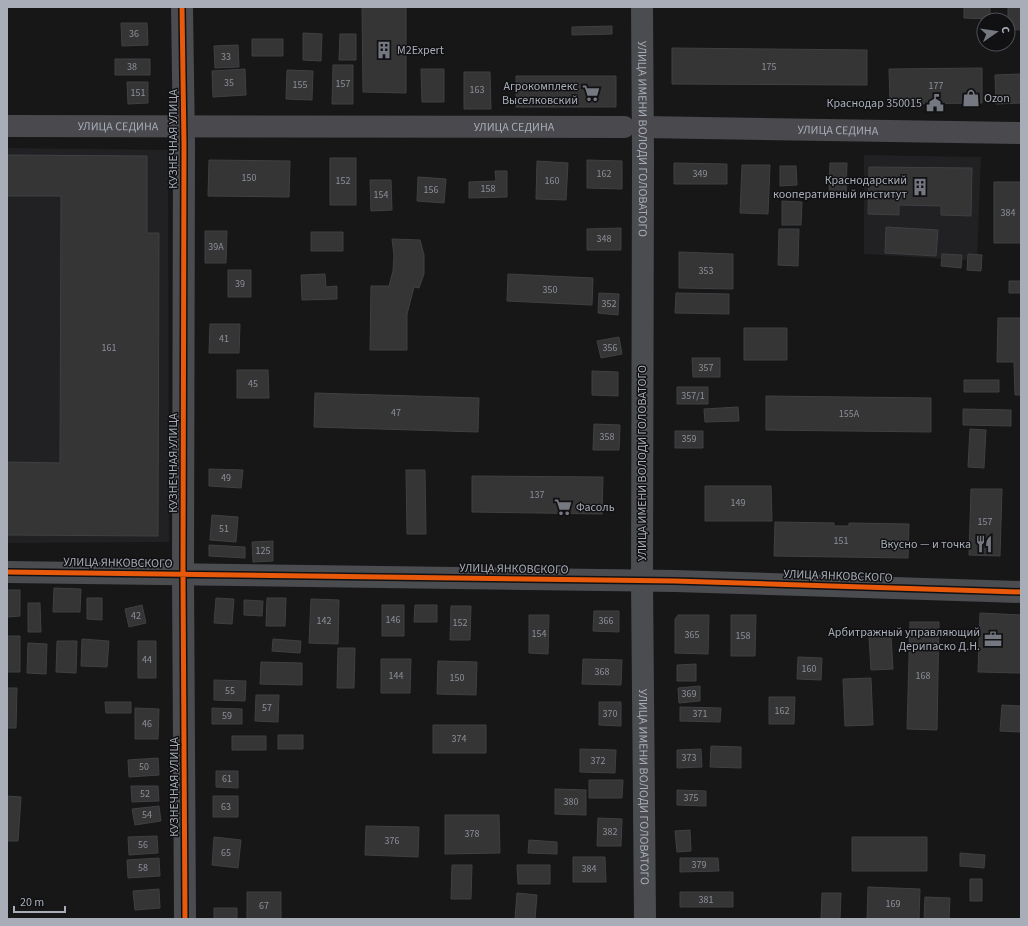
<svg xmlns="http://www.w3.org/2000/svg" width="1028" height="926" font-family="'Source Sans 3',sans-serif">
<rect width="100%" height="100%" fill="#171717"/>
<path fill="#212123" d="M7,148L168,150L169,542L7,543Z
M864,155L981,157L977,261L864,254Z"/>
<path fill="#353536" stroke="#3f4043" d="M362,7H406V93L363,92Z
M964,7H990V19L964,18Z
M1008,7H1021V30L1008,29Z
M121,23H147L148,45L122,46Z
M612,26V34L572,35V27Z
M303,33L322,34L321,61L303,60Z
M340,34H356V60H339Z
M252,39H283V56H252Z
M238,45L239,67L215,68L214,46Z
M672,48L867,50V85L672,84Z
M115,59H150V75H115Z
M333,65H353V104H332Z
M982,68V103L890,104L889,69Z
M245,69L246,95L213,97L212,71Z
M421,69H444V102H422Z
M287,70L313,71L312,100L286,99Z
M464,72H490L491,109H464Z
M1021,74V103L996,104L995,75Z
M516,76H616V107H516Z
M127,82H148V103L128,104Z
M7,155L147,156V233H159L158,536L7,535V462L60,463L61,196H7Z
M330,158H356V205H330Z
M209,160L290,161L289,197L208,196Z
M587,160L622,161V189L587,188Z
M537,161L568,163L566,200L536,199Z
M674,163L727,164V184H674Z
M830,163H847L846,196H829Z
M742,165H770L768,214L740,213Z
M780,166H796L797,185L780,186Z
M869,167L972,168L971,216L941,215V206L899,205V215L868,214Z
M495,171H507V197L469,198V182L496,181Z
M418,177L446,179L444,203L417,201Z
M370,180H391L392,210L371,211Z
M994,182H1021V243H994Z
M782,201L802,202L801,225H782Z
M886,227L938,230L936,256L885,253Z
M621,228V250H587V229Z
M779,229H799L798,266L778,265Z
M205,231H227L226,263H205Z
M311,232H343V251H311Z
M392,239L420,240L424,255V274L419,288L414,287L407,314V350H370L371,286H389L393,271L394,256Z
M679,252L733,254V289L679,288Z
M942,254L962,255L961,268L941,266Z
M968,254L982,255L981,271L967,270Z
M228,270H251V297H228Z
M325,274L326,287L337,286V299L302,300L301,275Z
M508,274L593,278L592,305L507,301Z
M1009,281H1021V293H1009Z
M599,293L619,294L618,315L598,313Z
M676,293L729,294V314L675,313Z
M998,318H1021V395H1015L1014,362H997Z
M210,324H240L239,353H209Z
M744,328H787V360H744Z
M619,337L622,354L601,358L597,341Z
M692,358H720V377H693Z
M237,370H268L269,398H237Z
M592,371L618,372V396L592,395Z
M964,380H999V392H964Z
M677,387H708V404H677Z
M315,393L479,398L478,432L314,427Z
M766,396L931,398V432L766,430Z
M738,407L739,421L705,422L704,409Z
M963,409L1011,410V426L963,425Z
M594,424L620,425L619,450H593Z
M970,429L986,430L984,468L968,467Z
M675,431H703V448H675Z
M209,469L243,470L241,488L209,486Z
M406,470H425L426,534H407Z
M472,476L603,477L602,514L472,512Z
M705,486H771L772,521H705Z
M971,489H1002L1000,556L969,555Z
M212,515L238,517L236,542L210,540Z
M775,522L834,523V526H849V523L909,524L908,558L774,556Z
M273,541V561L253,562L252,542Z
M209,545L245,547V558L209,556Z
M54,588L81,589L80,612H53Z
M7,590H20V616L7,617Z
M87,598H102V620L87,619Z
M216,598L234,599L232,624L214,623Z
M267,598H286L285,626H266Z
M311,599L339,600L338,644L309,643Z
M244,600L263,601L262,616L244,615Z
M28,603H40L41,632H28Z
M142,605L146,623L129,627L125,609Z
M382,605H404V636H382Z
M415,605H437V622H414Z
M451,606H471L470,640H450Z
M594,611H619V632L593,631Z
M980,613L1021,615V673L978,672Z
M529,615H549L548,654L529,653Z
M678,615H709L708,654L675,653V619Z
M731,615H756L755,656H731Z
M910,622H939L937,730L907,729Z
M7,636H20V672H7Z
M891,636L893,669L871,670L869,637Z
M82,639L109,641L107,667L81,666Z
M273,639L301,641L300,653L272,651Z
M57,641H77L76,673L56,672Z
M138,641H156V678H138Z
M28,643L47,644L46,674L27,673Z
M338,648H355L354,688H337Z
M798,657L822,658L821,680L797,679Z
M381,659H411L410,693H381Z
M583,659L622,660L621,685L582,684Z
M438,661L477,662L476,695L437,694Z
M261,662L302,663V685L260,684Z
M696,664V681H677V665Z
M871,678L873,725L845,726L843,679Z
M214,680L246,681L245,701L214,700Z
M700,686V701L679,703L678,688Z
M7,688H17L16,728H7Z
M256,695H279L278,722L255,721Z
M769,697H795L794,724H769Z
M105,702H131V713H106Z
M599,702H621V726L599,725Z
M1002,705L1021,706L1020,732L1000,731Z
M680,707L721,708L720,722L680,721Z
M135,708L159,709L158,739H135Z
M212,708L242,709V724H212Z
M433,725H486V753H433Z
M278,735H303V749H278Z
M232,736H266V750H232Z
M711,746L741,747V768L710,767Z
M580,749L616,750L615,773L580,772Z
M701,749L702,767L677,768V750Z
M158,758L159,775L129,777L128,760Z
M216,771H238V788L216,787Z
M589,780H623L622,798H589Z
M131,786H158L159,801L132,802Z
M555,789L586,790V815L555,814Z
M677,790L706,791V806L677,805Z
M7,796L21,797L18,841H7Z
M213,796H238V817H213Z
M159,806L161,821L135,825L132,809Z
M445,815H499L500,853L445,854Z
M598,818L622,819L621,846H597Z
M366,826L419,827L418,857L365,855Z
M690,830L691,851L677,852L675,831Z
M157,836L158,853L129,855L128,837Z
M214,837L241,840L238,868L212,865Z
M852,837H927V871H852Z
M529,840L557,842V854L528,853Z
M960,853L985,855L984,868L960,866Z
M573,857H605L606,882H573Z
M159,858L160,876L128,878L127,860Z
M680,858H718L719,871L680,872Z
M452,865H472L471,899H451Z
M517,865H550V884H518Z
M970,879H982V901H970Z
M868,887L920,889L919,919H867Z
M159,889L160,908L135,910L133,891Z
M247,892H281V919H247Z
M680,892H733V907H680Z
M517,893L537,895L535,919H515Z
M822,893H841L840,919H821Z
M925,897L950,898L949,919H924Z
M214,908H237V919H214Z"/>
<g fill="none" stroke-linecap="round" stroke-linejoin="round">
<g stroke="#4b4c50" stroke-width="22">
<path d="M182,7L184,144L183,574L185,919"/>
<path id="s1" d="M642,7L643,159L642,581L645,919"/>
<path d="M7,572L675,581L1021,592"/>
</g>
<g stroke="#4a4a4e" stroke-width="22">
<path id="s2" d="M7,126L624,127"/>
<path id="s3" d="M642,127L1021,133"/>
</g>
<g stroke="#111113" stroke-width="8">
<path id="cycleway" d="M182,7L184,144L183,574L185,919
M7,572L675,581L1021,592"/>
</g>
<use href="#cycleway" stroke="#e8590c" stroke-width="5"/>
</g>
<defs>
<g id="building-bare" transform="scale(1.38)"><path d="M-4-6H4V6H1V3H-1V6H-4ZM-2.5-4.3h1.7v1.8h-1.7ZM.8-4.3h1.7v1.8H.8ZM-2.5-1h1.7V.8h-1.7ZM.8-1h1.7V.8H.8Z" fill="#757880" stroke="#111113" stroke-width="2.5" paint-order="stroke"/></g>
<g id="supermarket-bare" transform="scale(1.38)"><path d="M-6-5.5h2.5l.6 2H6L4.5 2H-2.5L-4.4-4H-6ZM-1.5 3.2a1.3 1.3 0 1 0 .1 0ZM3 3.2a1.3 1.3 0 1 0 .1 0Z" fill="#757880" stroke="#111113" stroke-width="2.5" paint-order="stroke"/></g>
<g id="shop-bare" transform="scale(1.38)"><path d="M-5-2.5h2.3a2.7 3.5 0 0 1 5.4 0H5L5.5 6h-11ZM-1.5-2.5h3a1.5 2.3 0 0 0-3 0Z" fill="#757880" stroke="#111113" stroke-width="2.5" paint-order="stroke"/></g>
<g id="civic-bare" transform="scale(1.38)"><path d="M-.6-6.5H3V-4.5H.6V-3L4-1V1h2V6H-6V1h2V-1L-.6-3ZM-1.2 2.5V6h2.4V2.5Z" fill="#757880" stroke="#111113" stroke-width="2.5" paint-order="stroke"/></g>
<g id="restaurant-bare" transform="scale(1.38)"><path d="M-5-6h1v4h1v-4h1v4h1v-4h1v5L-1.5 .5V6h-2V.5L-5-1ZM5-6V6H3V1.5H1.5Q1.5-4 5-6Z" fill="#757880" stroke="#111113" stroke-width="2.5" paint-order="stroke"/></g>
<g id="office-bare" transform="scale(1.38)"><path d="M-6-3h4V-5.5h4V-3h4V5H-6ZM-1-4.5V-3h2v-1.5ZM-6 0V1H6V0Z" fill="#757880" stroke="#111113" stroke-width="2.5" paint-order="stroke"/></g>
</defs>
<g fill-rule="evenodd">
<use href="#building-bare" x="384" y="50"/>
<use href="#supermarket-bare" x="591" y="93"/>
<use href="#shop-bare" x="971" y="98"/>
<use href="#civic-bare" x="935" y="103"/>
<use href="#building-bare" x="920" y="187"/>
<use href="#supermarket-bare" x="563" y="507"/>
<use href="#restaurant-bare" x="984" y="544"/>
<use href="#office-bare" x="993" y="639"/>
</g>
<g text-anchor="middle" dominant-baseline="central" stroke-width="3" stroke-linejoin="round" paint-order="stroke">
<g font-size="10" fill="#8b8f98">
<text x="134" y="34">36</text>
<text x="226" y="57">33</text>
<text x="132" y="67">38</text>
<text x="769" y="67">175</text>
<text x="229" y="83">35</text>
<text x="343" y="84">157</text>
<text x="300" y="85">155</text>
<text x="936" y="86">177</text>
<text x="477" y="90">163</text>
<text x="138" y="93">151</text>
<text x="604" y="174">162</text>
<text x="700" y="174">349</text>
<text x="249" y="178">150</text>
<text x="343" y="181">152</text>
<text x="552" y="181">160</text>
<text x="488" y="189">158</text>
<text x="431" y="190">156</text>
<text x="381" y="195">154</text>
<text x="1008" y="213">384</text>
<text x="604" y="239">348</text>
<text x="216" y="247">39А</text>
<text x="706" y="271">353</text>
<text x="240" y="284">39</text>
<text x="550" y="290">350</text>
<text x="609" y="304">352</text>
<text x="224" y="339">41</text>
<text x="109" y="348">161</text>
<text x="610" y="348">356</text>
<text x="706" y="368">357</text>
<text x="253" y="384">45</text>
<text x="693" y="396">357/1</text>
<text x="396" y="413">47</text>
<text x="849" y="414">155А</text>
<text x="607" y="437">358</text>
<text x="689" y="439">359</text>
<text x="226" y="478">49</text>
<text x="537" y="495">137</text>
<text x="738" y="503">149</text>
<text x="985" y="522">157</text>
<text x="224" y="529">51</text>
<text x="841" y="541">151</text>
<text x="263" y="551">125</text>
<text x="136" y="616">42</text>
<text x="393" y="620">146</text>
<text x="324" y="621">142</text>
<text x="606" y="621">366</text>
<text x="460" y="623">152</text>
<text x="539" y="634">154</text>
<text x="692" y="635">365</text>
<text x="743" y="636">158</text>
<text x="147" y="660">44</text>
<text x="809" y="669">160</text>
<text x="602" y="672">368</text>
<text x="396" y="676">144</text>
<text x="923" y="676">168</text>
<text x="457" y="678">150</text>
<text x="230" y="691">55</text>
<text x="689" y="694">369</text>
<text x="267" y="708">57</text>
<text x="782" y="711">162</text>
<text x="610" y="714">370</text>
<text x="700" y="714">371</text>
<text x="227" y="716">59</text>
<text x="147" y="724">46</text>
<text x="459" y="739">374</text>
<text x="689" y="758">373</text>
<text x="598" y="761">372</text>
<text x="144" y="767">50</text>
<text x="227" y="779">61</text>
<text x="145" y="794">52</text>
<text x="691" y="798">375</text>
<text x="571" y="802">380</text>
<text x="226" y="807">63</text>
<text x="147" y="815">54</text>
<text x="610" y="832">382</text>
<text x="472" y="834">378</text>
<text x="392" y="841">376</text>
<text x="143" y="845">56</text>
<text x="226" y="853">65</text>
<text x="699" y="865">379</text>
<text x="143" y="868">58</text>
<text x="589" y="869">384</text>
<text x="706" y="900">381</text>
<text x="893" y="904">169</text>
<text x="264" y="906">67</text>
</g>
<g font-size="12" fill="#a8adb8" stroke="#111113" text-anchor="end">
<text x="397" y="50" text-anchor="start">M2Expert</text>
<text x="578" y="86">Агрокомплекс<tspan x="578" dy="14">Выселковский</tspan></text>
<text x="984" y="98" text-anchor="start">Ozon</text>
<text x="922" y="103">Краснодар 350015</text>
<text x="907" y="180">Краснодарский<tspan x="907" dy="14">кооперативный институт</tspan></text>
<text x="576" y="507" text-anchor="start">Фасоль</text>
<text x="971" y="544">Вкусно — и точка</text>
<text x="980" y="632">Арбитражный управляющий<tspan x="980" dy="14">Дерипаско Д.Н.</tspan></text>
</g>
<g font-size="12" fill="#a8adb8" stroke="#111113">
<text stroke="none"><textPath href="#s2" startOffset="111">УЛИЦА СЕДИНА</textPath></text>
<text stroke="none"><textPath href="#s2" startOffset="507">УЛИЦА СЕДИНА</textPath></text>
<text stroke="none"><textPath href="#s3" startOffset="196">УЛИЦА СЕДИНА</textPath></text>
<text transform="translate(173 139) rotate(-90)">КУЗНЕЧНАЯ УЛИЦА</text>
<text stroke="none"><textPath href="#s1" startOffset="132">УЛИЦА ИМЕНИ ВОЛОДИ ГОЛОВАТОГО</textPath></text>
<text transform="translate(173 463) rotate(-90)">КУЗНЕЧНАЯ УЛИЦА</text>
<text transform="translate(642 463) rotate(-90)">УЛИЦА ИМЕНИ ВОЛОДИ ГОЛОВАТОГО</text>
<text transform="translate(118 563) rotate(1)">УЛИЦА ЯНКОВСКОГО</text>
<text transform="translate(514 569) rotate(1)">УЛИЦА ЯНКОВСКОГО</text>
<text transform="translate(838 576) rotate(2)">УЛИЦА ЯНКОВСКОГО</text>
<text transform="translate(174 787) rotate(-90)">КУЗНЕЧНАЯ УЛИЦА</text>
<text stroke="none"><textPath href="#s1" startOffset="780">УЛИЦА ИМЕНИ ВОЛОДИ ГОЛОВАТОГО</textPath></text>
</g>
</g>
<rect width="1028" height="926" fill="none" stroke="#a8adb8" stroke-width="16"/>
<g transform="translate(996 32) rotate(77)"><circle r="19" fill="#111113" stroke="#4d4f55"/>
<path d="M0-3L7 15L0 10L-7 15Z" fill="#757880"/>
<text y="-6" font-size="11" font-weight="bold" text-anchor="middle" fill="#a8adb8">С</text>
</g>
<path d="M14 906v6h51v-6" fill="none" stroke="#a8adb8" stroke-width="2"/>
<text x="20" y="906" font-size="12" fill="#a8adb8" stroke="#111113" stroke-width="3" paint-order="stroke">20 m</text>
</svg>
